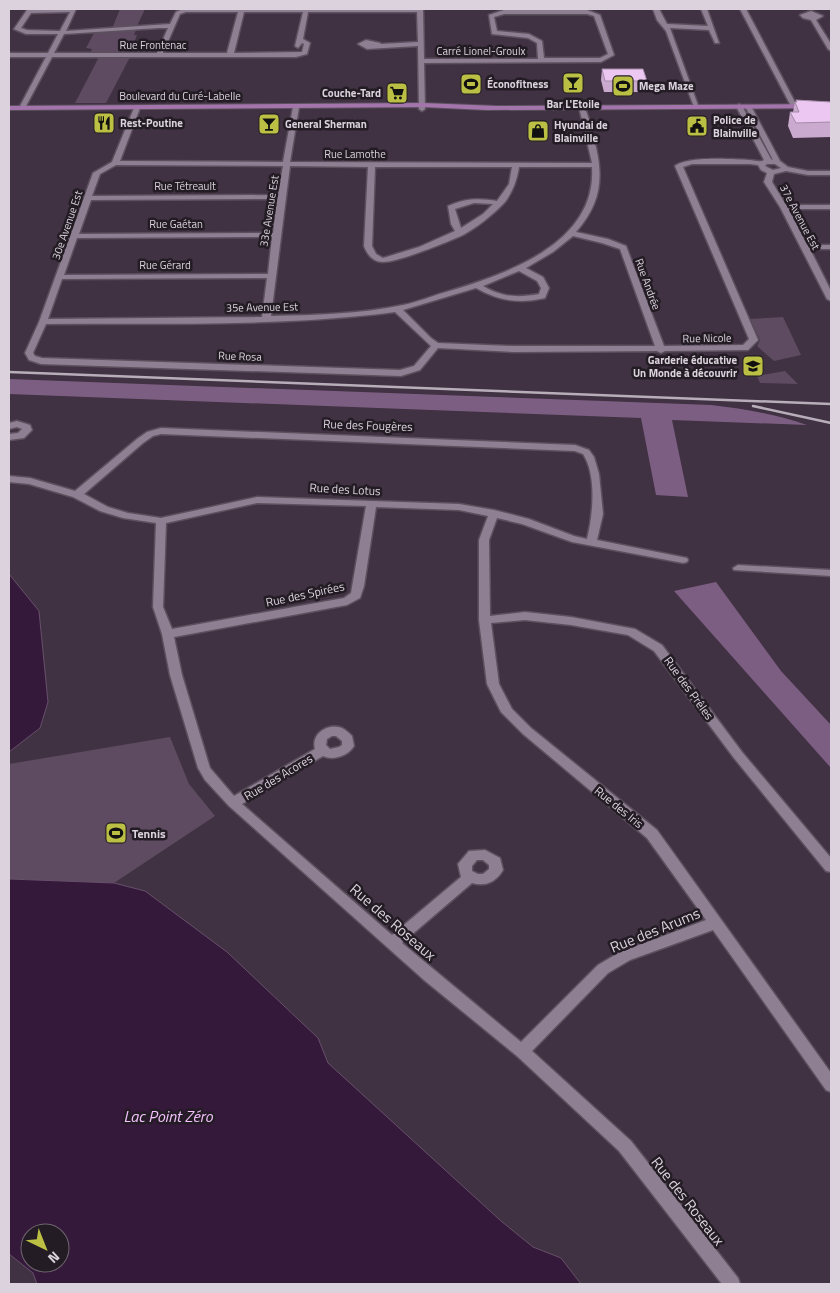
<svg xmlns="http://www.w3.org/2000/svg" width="840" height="1293" font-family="'Titillium Web',sans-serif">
<rect width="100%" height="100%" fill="#403242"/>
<path fill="#5e4b61" d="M120,9H145L137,26L112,29Z
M137,28L134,35H137L130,54H90L92,49L86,48L94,33Z
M99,57H130L106,103H75Z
M783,317L801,355L774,361L757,346L760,340L750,319Z
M785,371L798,384L760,383L757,376Z
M170,737L189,784L215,816L114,883L9,879V764Z"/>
<path fill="#7d5e83" d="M9,379L711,405C745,409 775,414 807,425L672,420L688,497L656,495L641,418L9,394Z
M716,582L781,671L831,725V768L674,591Z"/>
<path fill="#35193a" stroke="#67506b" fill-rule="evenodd" d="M9,574L39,611L48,702L40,728L9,752Z
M9,879L114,883L145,891L227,952L318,1038L328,1063L501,1221L533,1247L561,1258L581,1284H37L33,1273L9,1254ZM30,1233H60V1263H30Z"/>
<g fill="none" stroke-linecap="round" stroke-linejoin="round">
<g stroke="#5c505e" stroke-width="3">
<path id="minor" d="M76,9L66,31L170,24L176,12L183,9H423L424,59H538L537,43L528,38L492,34L489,15L504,10H587L600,15L614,55L601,62L424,63L425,109L422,111L419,109L418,46L367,49L358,44L366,40L380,43L381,44L418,42L417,12H308L303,39L310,43L307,54L296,57H52L25,108L20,109L19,108L46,57H9V53H48L58,34H26L14,29L27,10ZM70,12L60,31L27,30L21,28L31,13ZM186,12H238L227,53H163L180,14ZM244,12H303L295,46L298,48L302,43L304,44L302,52L234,53ZM504,14H587L594,16L608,54L600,58H544L542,41L529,34L497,31L494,17ZM159,28H168L157,53H54L64,34Z
M653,9H659L667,24L708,26L701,9H707L719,43H715L709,30L670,28L699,108L694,107L666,31L657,20Z
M740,9H746L797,106L796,107L791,106Z
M811,11L823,16L816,20L831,44V51L828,49L811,20L803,18L800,15Z
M739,104L742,106L771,159L773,160L745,106L746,105L751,106L780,161L788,167L808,171H831V175H808L786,171L774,174L772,182L786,205H831V209H789L807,245H831V249H810L831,291V301L827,299L780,207L764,182L767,173L761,170L758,165L750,164H692L683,167L758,340L748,350L665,351L661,353L657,351L513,352L438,348L420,370L401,376L41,364L29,360L25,353L39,322L93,173L112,162L134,108L137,106L140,108L120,161L283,162L293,107L296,105L299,107L290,162L592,163L579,107L584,106C588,115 591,126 593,136C604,174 603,201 576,232L608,239L626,246L664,346L743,345L749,339L675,166C687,156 733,159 749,160C755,160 759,163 764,160L736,106ZM767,164H775L781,168L773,170L765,166ZM116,165L283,166L278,195L92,196L100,174ZM290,166L368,167L364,246C367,254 373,262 383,262C398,262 448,242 463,235C476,228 494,214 505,202C513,191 517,180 519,167H592C597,244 506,274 446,292C432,296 418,302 403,305C360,314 314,315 271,316ZM375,167H512L509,184L497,201C480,198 465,198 448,206L451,224L455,231L419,247L383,258L376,254L372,246ZM277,199L273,233L79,234L91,200ZM474,203L493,204L483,214L461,228L455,209ZM573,236L602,243L620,249L655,346H513L438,343L431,338L403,310L476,288C499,301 519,304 545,298L549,288L543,277L526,268L553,252ZM272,237L268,274L64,275L77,238ZM519,271L537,281L541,288L539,294C517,298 502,297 483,286ZM267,278L262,317L48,319L62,279ZM395,312L431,346L414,366L400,370L42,358L35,356L33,353L46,324C162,323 280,327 395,312Z
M17,421L30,425L32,430L24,438L9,440V434L18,433L22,429L17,427L9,429V423Z
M161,428L575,445L589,450L594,457L599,474L603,514L597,540L687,558L688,560L687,562L683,563L572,542L522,524L497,518L489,540L490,616L525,612L571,617L635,629L662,645L742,752L831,858V872L826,871L734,758L654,651L628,635L571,625L525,620L491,623L499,684L512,709L531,728L657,830L831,1073V1092L826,1090L713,930L630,960L608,973L532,1051L631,1141L738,1278L740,1284H722L619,1151L517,1056L424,980L229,806L205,780L198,768L170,675L162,634L153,607L156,523L123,518L100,511L73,497L29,484L9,482V476L30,478L75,491L137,439L147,432ZM161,434L575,451L583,454C597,475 593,515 587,539L574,536L529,519L494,510L459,504L257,497L161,518L128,513L108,507L84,494L143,443L153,436ZM257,503L366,506L351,593L344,598L172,629L163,607L166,523ZM376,507L459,510L488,516L479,540V620L487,684L501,712L523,734L647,838L706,920L620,952L598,965L521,1042L402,943L472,883C485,887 496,882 503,870L500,858L485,850L469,851L458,864L461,877L392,935L242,804L323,756C333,761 348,756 354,746L352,736C349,733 346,730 342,728C327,723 311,734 315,749L234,796L210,768L182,675L174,637L347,605L360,598L364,586ZM332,736H336L342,741V745L339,747L330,749L326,745L327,739ZM477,860H483L489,865V869L483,874H478L472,871V866Z
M738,565L831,570V576L734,570L733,568Z"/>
</g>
<g stroke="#5c505e" stroke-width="2">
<path id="major" d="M423,103L497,106L831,104V108L487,110L423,107L9,110V106Z"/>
</g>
<use href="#minor" fill="#8f7f92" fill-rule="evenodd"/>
<use href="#major" fill="#a375ac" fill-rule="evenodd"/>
<path stroke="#b8aeba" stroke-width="2.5" d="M9,372L831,404
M753,406L831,423"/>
</g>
<path fill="#caabcf" d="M602,69L647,81L645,92H604L601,80Z
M796,100L831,102V137L793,138L788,126L790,112H793L795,102H796Z"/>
<path fill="#ebc7f1" stroke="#a48ba9" d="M602,69H643L647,81H605Z
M796,100L831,102V122L796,123L790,112H799L795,102H797Z"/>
<defs>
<g id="bar-square" transform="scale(1.125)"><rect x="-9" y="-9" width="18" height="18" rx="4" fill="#bbc044" stroke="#231c24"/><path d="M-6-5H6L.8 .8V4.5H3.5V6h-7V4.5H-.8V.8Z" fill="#111"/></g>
<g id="stadium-square" transform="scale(1.125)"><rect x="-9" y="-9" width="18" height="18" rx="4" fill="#bbc044" stroke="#231c24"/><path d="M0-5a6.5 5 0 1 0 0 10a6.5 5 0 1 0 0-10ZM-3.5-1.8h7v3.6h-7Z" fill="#111"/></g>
<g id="supermarket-square" transform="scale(1.125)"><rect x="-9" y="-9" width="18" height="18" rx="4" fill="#bbc044" stroke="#231c24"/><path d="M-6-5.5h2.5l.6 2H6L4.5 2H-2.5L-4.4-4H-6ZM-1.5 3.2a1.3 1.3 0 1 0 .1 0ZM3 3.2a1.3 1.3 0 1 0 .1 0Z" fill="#111"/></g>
<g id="restaurant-square" transform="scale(1.125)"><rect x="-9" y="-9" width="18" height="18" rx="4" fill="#bbc044" stroke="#231c24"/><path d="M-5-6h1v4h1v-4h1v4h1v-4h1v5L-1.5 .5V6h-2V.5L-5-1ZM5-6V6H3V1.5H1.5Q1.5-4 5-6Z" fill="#111"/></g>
<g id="civic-square" transform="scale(1.125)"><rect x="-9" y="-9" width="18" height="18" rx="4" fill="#bbc044" stroke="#231c24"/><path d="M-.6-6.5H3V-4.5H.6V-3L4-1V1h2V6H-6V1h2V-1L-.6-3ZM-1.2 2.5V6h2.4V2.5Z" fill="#111"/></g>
<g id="shop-square" transform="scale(1.125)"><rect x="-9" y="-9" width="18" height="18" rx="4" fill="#bbc044" stroke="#231c24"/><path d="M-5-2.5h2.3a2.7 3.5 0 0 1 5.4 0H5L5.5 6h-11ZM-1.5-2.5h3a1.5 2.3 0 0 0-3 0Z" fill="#111"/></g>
<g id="school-square" transform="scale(1.125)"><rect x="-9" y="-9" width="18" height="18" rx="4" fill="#bbc044" stroke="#231c24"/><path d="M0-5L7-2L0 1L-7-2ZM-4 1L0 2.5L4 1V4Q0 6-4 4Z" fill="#111"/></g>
</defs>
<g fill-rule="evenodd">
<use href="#bar-square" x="573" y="83"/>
<use href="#stadium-square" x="471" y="84"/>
<use href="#stadium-square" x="623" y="86"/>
<use href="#supermarket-square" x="397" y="93"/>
<use href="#restaurant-square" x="104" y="123"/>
<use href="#bar-square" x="269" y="124"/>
<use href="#civic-square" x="697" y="126"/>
<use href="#shop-square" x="538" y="131"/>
<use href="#school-square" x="753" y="366"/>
<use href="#stadium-square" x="116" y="833"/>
</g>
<g text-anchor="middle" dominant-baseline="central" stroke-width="5" stroke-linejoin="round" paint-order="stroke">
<g font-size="11" fill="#dbd2dd" stroke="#231c24">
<text x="153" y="45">Rue Frontenac</text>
<text x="481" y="51">Carré Lionel-Groulx</text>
<text x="180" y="96">Boulevard du Curé-Labelle</text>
<text x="355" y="154">Rue Lamothe</text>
<text x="185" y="186">Rue Tétreault</text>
<text transform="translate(269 211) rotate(-81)">33e Avenue Est</text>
<text transform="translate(800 217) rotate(62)">37e Avenue Est</text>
<text x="176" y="224">Rue Gaétan</text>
<text transform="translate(67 225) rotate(-71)">30e Avenue Est</text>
<text x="165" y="265">Rue Gérard</text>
<text transform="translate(648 284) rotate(70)">Rue Andrée</text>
<text transform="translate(262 307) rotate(-1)">35e Avenue Est</text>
<text transform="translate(707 338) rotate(-1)">Rue Nicole</text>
<text transform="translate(240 356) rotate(2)">Rue Rosa</text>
</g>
<g font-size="11" font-weight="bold" fill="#dbd2dd" stroke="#231c24" text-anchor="start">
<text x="487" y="84">Éconofitness</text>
<text x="639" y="86">Mega Maze</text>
<text x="381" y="93" text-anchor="end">Couche-Tard</text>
<text x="573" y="104" text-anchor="middle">Bar L'Etoile</text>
<text x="713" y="120">Police de<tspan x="713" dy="13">Blainville</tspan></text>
<text x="120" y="123">Rest-Poutine</text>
<text x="285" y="124">General Sherman</text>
<text x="554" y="125">Hyundai de<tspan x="554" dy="13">Blainville</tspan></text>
<text x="737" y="360" text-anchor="end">Garderie éducative<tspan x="737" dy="13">Un Monde à découvrir</tspan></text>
</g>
<g font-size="12" fill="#dbd2dd" stroke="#231c24">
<text transform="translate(368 425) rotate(2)">Rue des Fougères</text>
<text transform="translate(345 489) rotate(3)">Rue des Lotus</text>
<text transform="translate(305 594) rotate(-12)">Rue des Spirées</text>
<text transform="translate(689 688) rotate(54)">Rue des Prêles</text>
<text transform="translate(278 777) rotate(-31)">Rue des Acores</text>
<text transform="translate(619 807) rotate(39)">Rue des Iris</text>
</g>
<g font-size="12" font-weight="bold" fill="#dbd2dd" stroke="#231c24" text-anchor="start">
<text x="132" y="833">Tennis</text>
</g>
<g font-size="15" fill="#dbd2dd" stroke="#231c24">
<text transform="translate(393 922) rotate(41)">Rue des Roseaux</text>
<text transform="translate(655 930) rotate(-22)">Rue des Arums</text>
<text transform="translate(688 1201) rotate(52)">Rue des Roseaux</text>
</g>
<g font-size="16" font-style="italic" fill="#f4c0fd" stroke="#231c24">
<text x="168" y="1116">Lac Point Zéro</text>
</g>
</g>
<rect width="840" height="1293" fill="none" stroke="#dbd2dd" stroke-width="20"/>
<g transform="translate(45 1248) rotate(137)"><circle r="24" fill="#231c24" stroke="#6d656e"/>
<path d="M0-4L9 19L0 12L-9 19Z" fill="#bbc044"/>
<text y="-8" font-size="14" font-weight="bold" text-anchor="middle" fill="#dbd2dd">N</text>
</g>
</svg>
